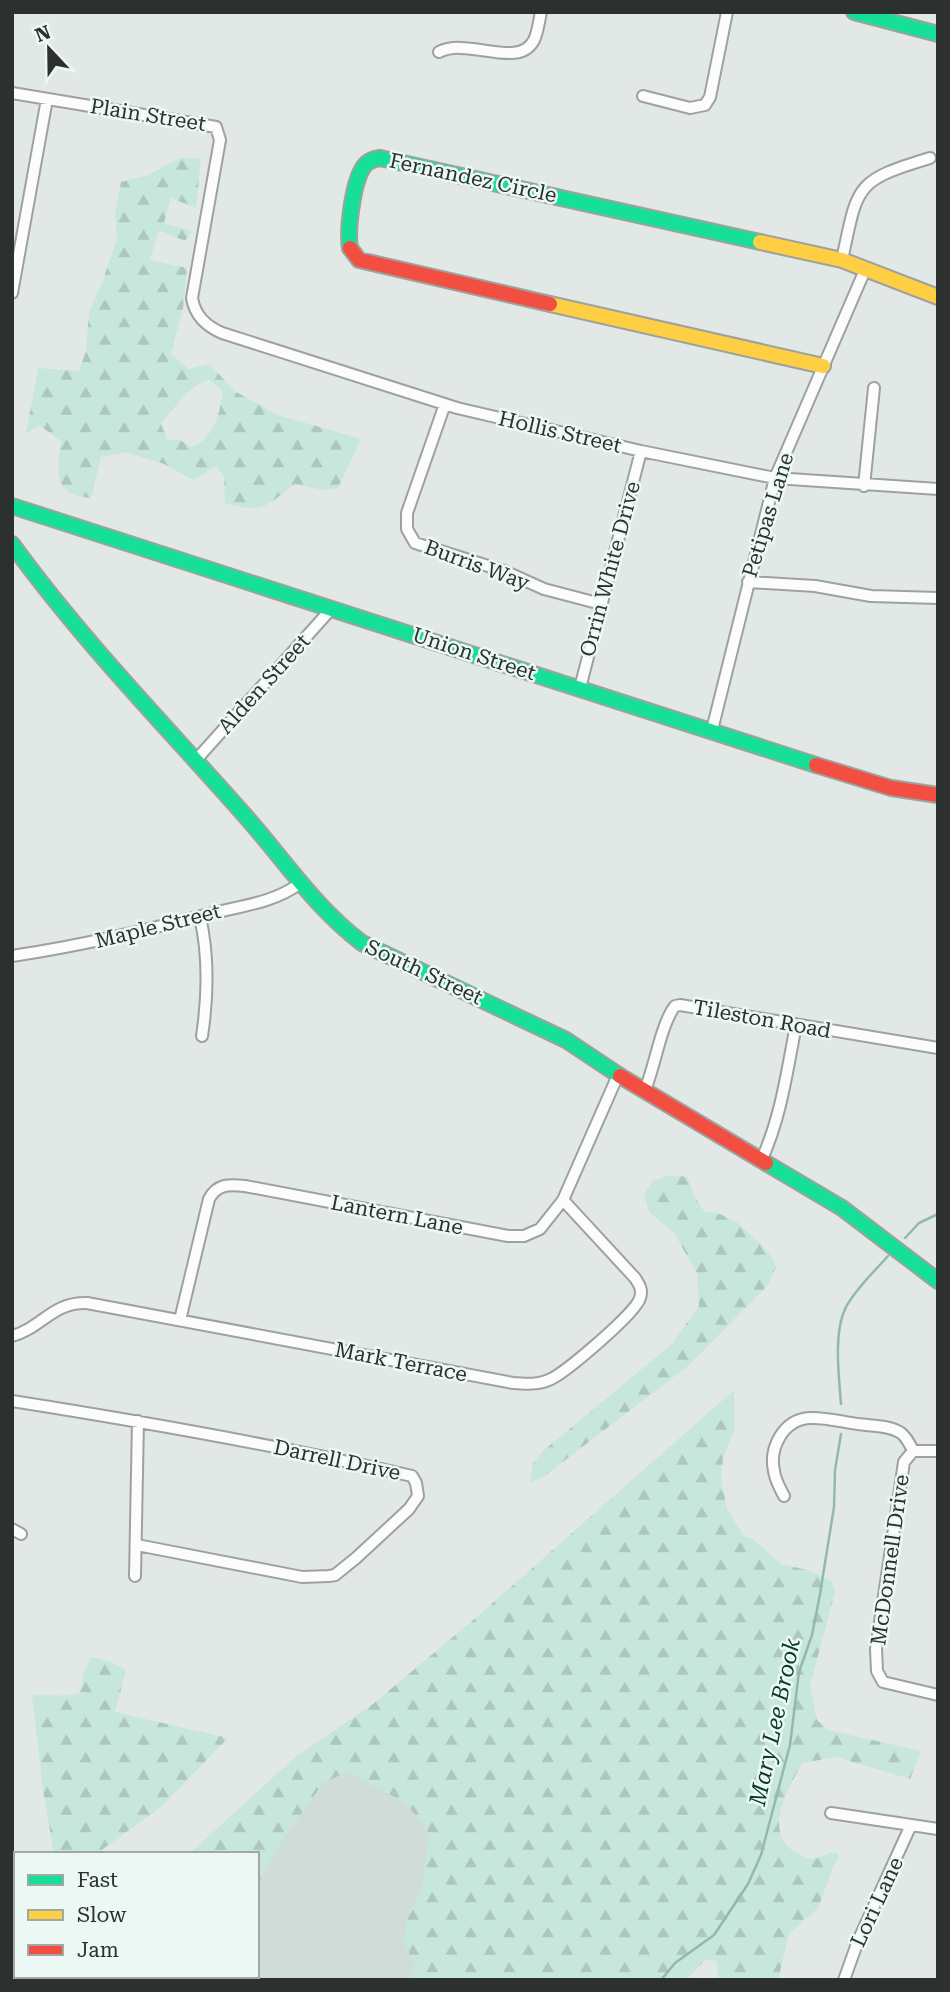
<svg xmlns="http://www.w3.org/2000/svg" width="950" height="1992" font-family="'Roboto Serif',serif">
<defs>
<pattern id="forest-firs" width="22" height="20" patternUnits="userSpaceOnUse" patternTransform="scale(1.75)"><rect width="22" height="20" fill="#c8e7dc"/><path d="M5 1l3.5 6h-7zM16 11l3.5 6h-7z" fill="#acc7bd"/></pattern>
</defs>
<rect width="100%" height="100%" fill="#e2e8e5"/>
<path fill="#cfdcd7" d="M298,1755L579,1808L582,1980H51L55,1976H257V1854H189Z"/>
<path fill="url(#forest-firs)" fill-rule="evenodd" d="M180,158H201L196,208L171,198L164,223L192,231L185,241L159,230L150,260L187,268L183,308L171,354L189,369L209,364L236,392L278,415L361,439L338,488L323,490L295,484C265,507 263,514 225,503L224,476L216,466L193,480L164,464L126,452L101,457L91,498C52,495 57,472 61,441L39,425L26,434L38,368L79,371L86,351L89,312L102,283L117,239L115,213L121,182L148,175ZM209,380L223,391C220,413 214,438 192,447L178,439L168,441L161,424C173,410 190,384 209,380Z
M670,1175L688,1177L694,1196L704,1211L720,1214L738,1223L763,1246L774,1261L776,1267L768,1285L688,1366L543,1477L530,1483L533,1463L544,1450L672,1344L699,1306L697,1273L674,1233L649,1212L644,1194L653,1181Z
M734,1390L735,1428L723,1458L721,1479L727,1509L744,1536L753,1539L781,1564L807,1570L832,1581L835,1592L810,1686L817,1720L828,1730L921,1751L910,1779L836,1757L802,1763C787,1792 760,1835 800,1855C812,1861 820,1859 830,1852L838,1853L839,1859L834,1865L818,1908L789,1934L778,1980H719L716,1961L706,1959L686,1980H410L416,1964L403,1943L408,1915L421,1892L429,1833L406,1803L347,1772L323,1783L281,1842L257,1886V1854H189L298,1755L373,1704L479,1615Z
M91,1657L111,1662L126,1670L115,1712L228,1738L161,1807L96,1854H54L43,1790L32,1695C49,1694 64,1698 80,1693L84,1672Z"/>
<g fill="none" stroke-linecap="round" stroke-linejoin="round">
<path stroke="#94b8ac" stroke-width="2.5" d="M905,1238L919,1223L938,1214
M841,1404C839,1377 833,1332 846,1307C857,1287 874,1272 888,1256
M661,1980L675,1963L714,1935L748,1884L761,1855L790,1745L799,1672L812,1635L820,1594L834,1507L835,1470L841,1434"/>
<g stroke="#9da29f" stroke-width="14">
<path id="street" d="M439,52C468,37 519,70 534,40C538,32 539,21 541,12
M12,93L216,127L220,140L192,298C195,316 206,326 222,333L457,408L641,451L775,478L938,489
M643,96L690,108L705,105L710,97L727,12
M842,260C858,185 854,181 930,158
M12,293L47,99
M445,404L407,513V529L415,543L504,571L544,589L601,604
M864,486L874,388
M748,582L815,586L871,596L938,598
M580,688L641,451
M712,730L775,478L865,270
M196,760L332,608
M200,917C209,956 208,996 202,1036
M12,956C80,946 146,930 213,913C242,906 275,902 299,884
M645,1090C655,1066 661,1024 675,1006L680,1005L938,1048
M761,1161C781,1118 787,1071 796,1025
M180,1320L209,1199C217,1184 229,1184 245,1186L508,1236H524L540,1229L563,1200L618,1075
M12,1336C42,1328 52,1302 87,1303L513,1383C526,1384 539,1385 551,1379C566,1372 636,1313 640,1298C643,1290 639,1284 635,1278L563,1200
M12,1401C146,1422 280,1446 412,1476L416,1483L418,1496L409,1509L356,1558L335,1575L329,1576L302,1577L137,1545
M938,1451H913L904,1462L876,1649L877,1671L883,1682L938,1695
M784,1496C780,1488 775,1480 774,1471C769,1448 783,1420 809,1418C825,1417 842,1422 858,1424C871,1426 889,1425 901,1433C907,1438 910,1444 913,1451
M12,1529L21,1534
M135,1576L138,1421
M831,1813L938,1829
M844,1980L858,1941L911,1825"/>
</g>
<g stroke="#9da29f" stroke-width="18">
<path id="fast" d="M854,12L938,34
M350,248C347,230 353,179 365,165C369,160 374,159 380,158L760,242
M12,506L816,765
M12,544C81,639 163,723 240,810C281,855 313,906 362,943L566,1040L620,1076
M766,1163L842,1208L938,1281"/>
</g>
<g stroke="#9da29f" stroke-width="18">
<path id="slow" d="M760,242L842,260L938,297
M550,304L823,366"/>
</g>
<g stroke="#9da29f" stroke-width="18">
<path id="jam" d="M350,248L359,260L550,304
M816,765L891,788L938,795
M620,1076L766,1163"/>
</g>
<use href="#street" stroke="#fbfcfb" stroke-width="10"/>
<use href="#fast" stroke="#16e098" stroke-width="14"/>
<use href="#slow" stroke="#ffcf43" stroke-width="14"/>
<use href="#jam" stroke="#f24e42" stroke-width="14"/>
</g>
<g text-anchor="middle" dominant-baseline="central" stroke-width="5" stroke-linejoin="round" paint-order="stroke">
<g font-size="21" fill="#2c312f" stroke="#ecf8f4">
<text transform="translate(148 115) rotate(9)">Plain Street</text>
<text transform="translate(473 178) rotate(12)">Fernandez Circle</text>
<text transform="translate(560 432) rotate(13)">Hollis Street</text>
<text transform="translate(768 515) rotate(-73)">Petipas Lane</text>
<text transform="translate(477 565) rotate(20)">Burris Way</text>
<text transform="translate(610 569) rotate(-75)">Orrin White Drive</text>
<text transform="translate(474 654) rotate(18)">Union Street</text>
<text transform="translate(264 684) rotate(-48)">Alden Street</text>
<text transform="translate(158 926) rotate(-14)">Maple Street</text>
<text transform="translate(424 972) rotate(25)">South Street</text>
<text transform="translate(762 1019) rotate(10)">Tileston Road</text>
<text transform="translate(397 1215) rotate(11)">Lantern Lane</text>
<text transform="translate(401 1362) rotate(11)">Mark Terrace</text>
<text transform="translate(337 1460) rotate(12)">Darrell Drive</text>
<text transform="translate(890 1560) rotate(-82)">McDonnell Drive</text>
<text transform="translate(877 1902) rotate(-65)">Lori Lane</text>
</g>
<g font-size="23" font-style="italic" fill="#0a382c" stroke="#ecf8f4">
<text transform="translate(775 1722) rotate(-78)">Mary Lee Brook</text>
</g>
</g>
<rect width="950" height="1992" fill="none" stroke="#2c312f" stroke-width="28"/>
<rect x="14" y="1852" width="245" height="126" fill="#ecf8f4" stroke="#9fa8a5" stroke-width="2"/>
<rect x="28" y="1875" width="35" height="10" fill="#16e098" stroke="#9fa8a5" stroke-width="2"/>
<text x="77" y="1887" font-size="21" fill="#2c312f">Fast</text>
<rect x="28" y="1910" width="35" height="10" fill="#ffcf43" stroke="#9fa8a5" stroke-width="2"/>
<text x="77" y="1922" font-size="21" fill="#2c312f">Slow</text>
<rect x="28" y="1945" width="35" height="10" fill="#f24e42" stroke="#9fa8a5" stroke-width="2"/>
<text x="77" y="1957" font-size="21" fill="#2c312f">Jam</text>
<g transform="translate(49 49) rotate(338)" stroke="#ecf8f4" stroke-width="5" paint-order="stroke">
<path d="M0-5L12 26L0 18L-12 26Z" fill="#2c312f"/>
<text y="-10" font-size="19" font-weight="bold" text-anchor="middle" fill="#2c312f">N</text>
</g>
</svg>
